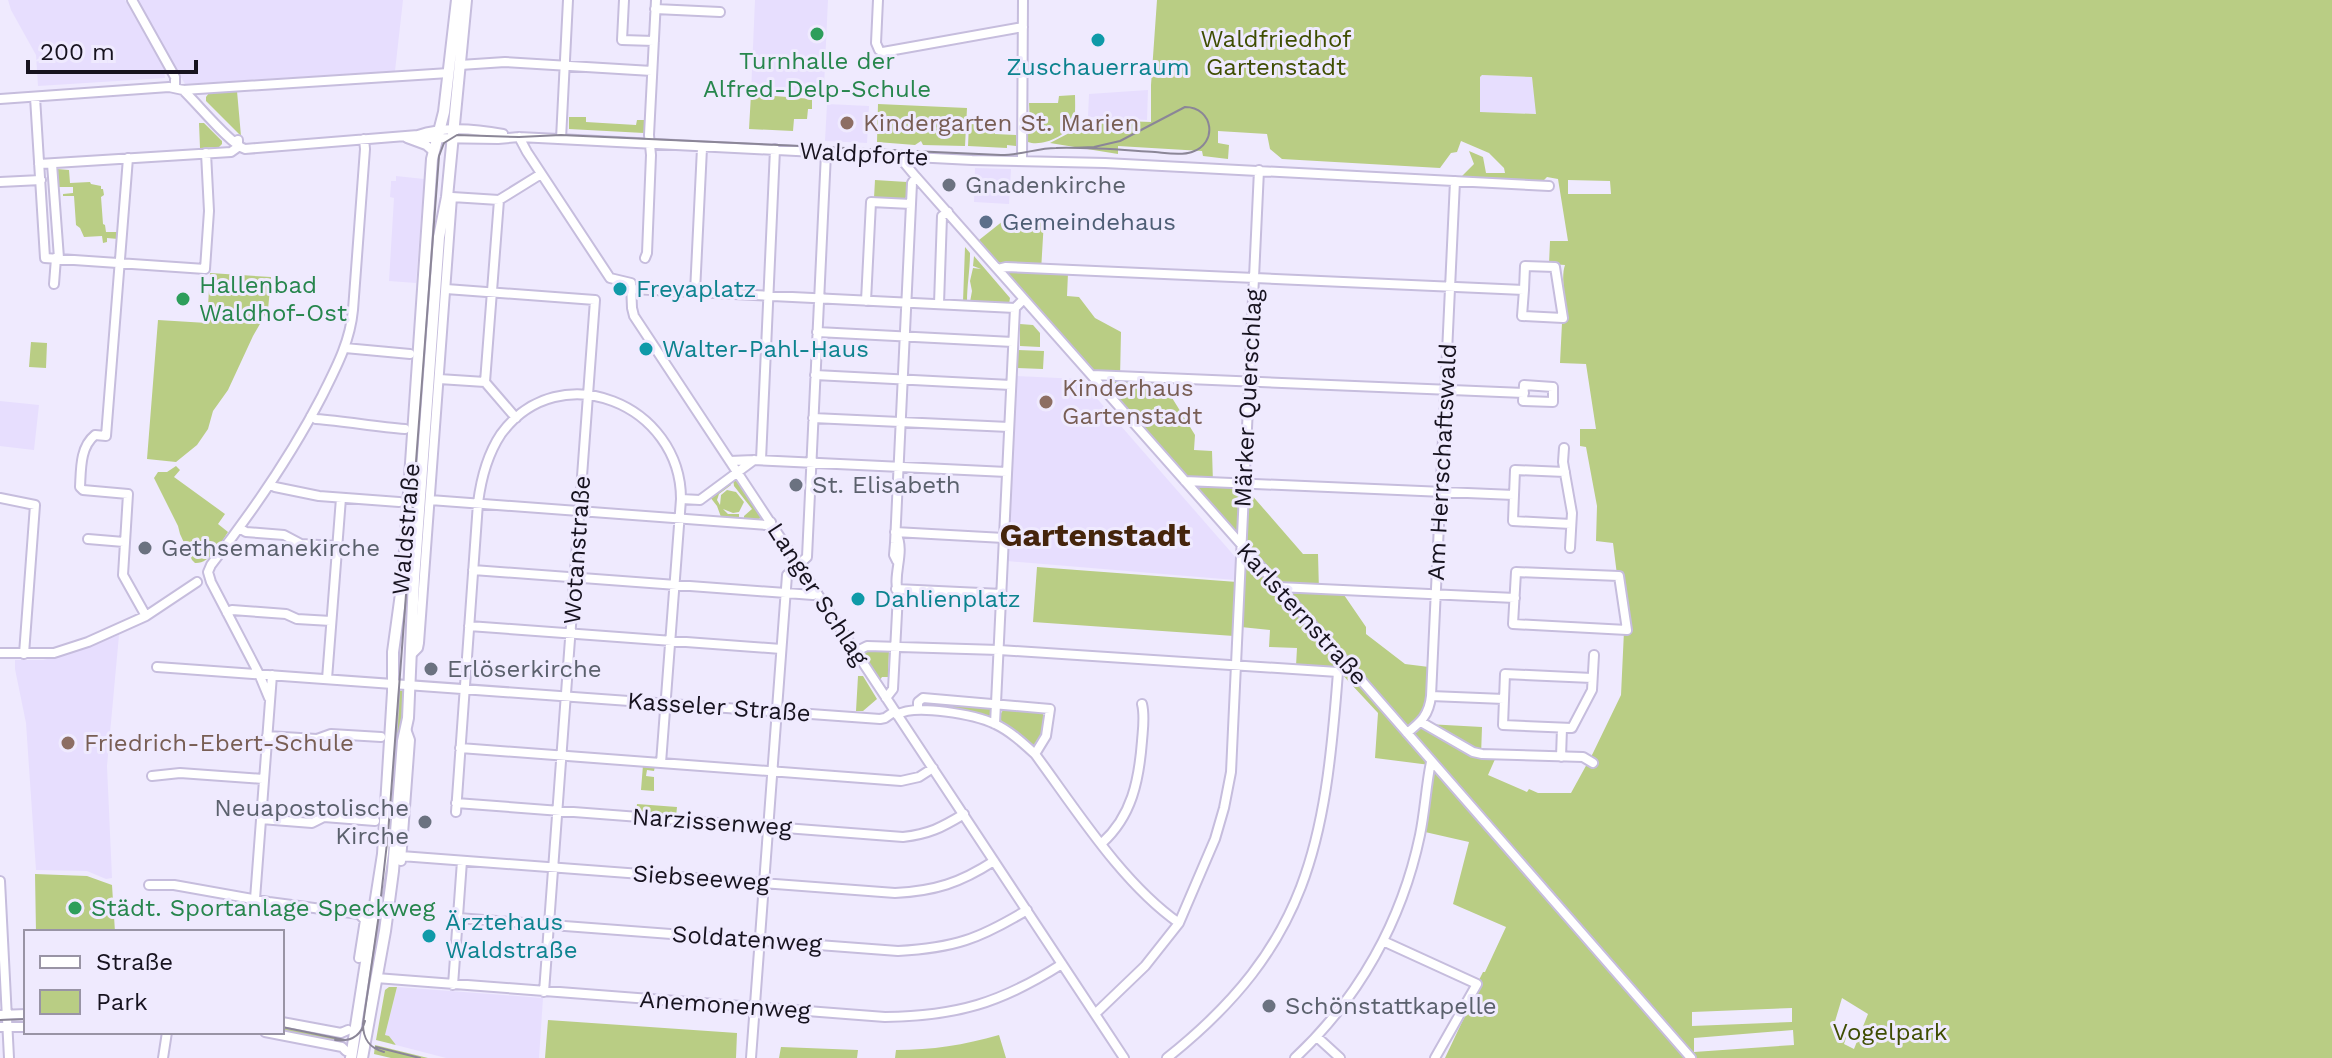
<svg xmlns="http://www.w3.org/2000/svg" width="2332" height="1058" font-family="'Work Sans',sans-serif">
<rect width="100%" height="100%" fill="#efeafe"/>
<path fill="#e7defe" d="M8,0H125L164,69L165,78L38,86L36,55L11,10Z
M136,0H403L395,71L185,84Z
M755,0H828L824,86L803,85V96L751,93Z
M1482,75L1532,77L1537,114L1480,112V76Z
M1148,90L1147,120L1088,117L1089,94Z
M827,104L869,106L867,143L825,141Z
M975,168L1011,169L1009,204L974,202Z
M396,176L424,179L416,283L389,281L394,198L390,197L391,184V181H396Z
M1016,376L1080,379L1237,559L1235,580L1007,561Z
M0,401L39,405L34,450L0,446Z
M119,635L107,766L112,878L106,879L87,871L36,870L26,723L15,669V660H43L72,653Z
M397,987L543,998L539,1058H446L396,1045L389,1036L385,1035Z"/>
<path fill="#b9cd84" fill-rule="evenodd" d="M1157,0H2332V1058H1445L1480,984L1478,982L1483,972H1485L1506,927L1453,904L1469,842L1425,832L1430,765L1375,758L1378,713L1338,670L1296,666L1297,648L1269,647L1270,630L1241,627L1245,546L979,240L1008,217L1044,220L1041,271L1068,273L1067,296L1079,297L1095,318L1121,332L1120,378L1161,380L1195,435L1194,450L1212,451L1213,483L1243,485L1303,554H1318L1319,591L1342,592L1366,627V634L1405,664L1429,667L1427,724L1482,727L1481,756L1496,757L1488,775L1527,792L1529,789L1538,793H1571L1593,753L1621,695L1624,631L1613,543L1596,541L1597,506L1586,447L1580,446V429H1596L1586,364L1560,363L1562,323L1567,321C1567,305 1560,279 1565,265L1549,264L1550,241H1568L1558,179L1547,177L1541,183L1460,178L1474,164L1469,151L1483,157L1486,173H1505L1504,168L1489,153L1461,141L1457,152L1451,153L1440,168L1282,159L1270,149L1267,134L1218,131V143L1229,145L1228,159L1203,156L1202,151L1118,146V154L1050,143L1094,120L1151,122V85ZM1482,75L1532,77L1536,114L1480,112V77ZM1568,180L1610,181L1611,194H1568ZM1842,998L1868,1014L1854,1049L1844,1044L1847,1035L1833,1028ZM1792,1008V1022L1692,1026V1012ZM1793,1030L1794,1045L1694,1052V1038Z
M237,91L241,136L206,101V97L209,93Z
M751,94L812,99V109H808L807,119H794L793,131L749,129Z
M1075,95C1075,103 1076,114 1073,122C1067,136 1042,147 1028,142V126L1030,123L1029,103H1058L1059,96Z
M878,104L967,108L965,146L923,145L921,141L915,145L877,142Z
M569,117H586V122L636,125L637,120H645L644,133L569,129Z
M199,123H204L222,141V144L219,147L200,148Z
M969,124L995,125V134L1016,135V146L1007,145V148L968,146Z
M57,169L69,170L70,183L90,182L91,184L101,186V189H103L104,195L101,197L103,224L105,225L106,232H118V239L107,238V242L103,243L102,236L84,237L80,228L76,225L74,196H63V194L73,193V187H58Z
M875,180L907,182L906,200L874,198Z
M450,197L417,640V580L443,235Z
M965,247L970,253C970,270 967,285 967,302H963Z
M974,256L1010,298L1009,304L970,302L972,291L970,281L973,268L981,269L973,266Z
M210,273L271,277L268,310L253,336L228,390L213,411L208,429L197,445L176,462L147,459L158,320L207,323Z
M1020,324L1033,325L1040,333V347L1020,346Z
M31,342L47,343L46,368L29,367Z
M1018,350L1044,351L1043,369L1017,368Z
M176,466L180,470L174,477L225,514L218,524L228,532C220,544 210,564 195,563L192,560L180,534L178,526L154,478L158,472H167Z
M736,477L761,515L759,520L744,518V516L752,509L734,486L733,479Z
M730,481L731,485L719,494L717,500L720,505L721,495L727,490L736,492L744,502L739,512L733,513L723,509L728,514H739V519L721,517L717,506L710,497Z
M1037,567L1237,582L1234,636L1033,622Z
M869,649L889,650L888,677H882L880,680L863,655Z
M858,676H863L877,699L863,711H856Z
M397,690L403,691L405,693L389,874L379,943L373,936C382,855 394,771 397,690Z
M924,700L993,707L992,718H986L960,709L921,707V703Z
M1003,710L1042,713L1045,717L1044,733L1035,748L1002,724L1000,715Z
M643,765L655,766L654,771L647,770L646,776L654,777V791L641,790Z
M637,804L677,807L676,817L636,814Z
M35,874L87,876L112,885L115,932H36Z
M389,987H397L385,1035L389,1036L396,1045L376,1040L385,990Z
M548,1020L737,1033L736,1058H545Z
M282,1024L342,1036L341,1044L282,1032Z
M999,1035L1006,1058H895L896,1050C932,1050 964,1045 999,1035Z
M375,1045L428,1058H391L374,1054Z
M781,1047L858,1050L857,1058H779Z"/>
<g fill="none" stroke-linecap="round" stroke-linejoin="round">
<g stroke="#c6bddd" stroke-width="12">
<path id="minor" d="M132,0L175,77V87
M624,0L622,40L654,41
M878,0L876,43L879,50L883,52L1023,27
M655,9L720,12
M460,65L505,62L652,71
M183,90C197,103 231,145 245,149L418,135C445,126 476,129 503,134
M35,97L45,258L205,269L209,211L206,153
M0,99L169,87L183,90L449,73
M418,135L430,138L498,139L519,137L972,160L1105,163L1549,186
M519,137L527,152L610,278L631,283L632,308L634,316L1124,1058
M407,138L426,145L433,151
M561,139L568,0
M901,156V159L916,177L1347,664L1691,1058
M128,158L106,436L95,435C80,447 81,469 80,487L83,490L128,494L123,575L146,616
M1022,161L1023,0
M39,164L231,152L238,147V140
M52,164L59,258
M0,182L41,180
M645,258L647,253L651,155L649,135L656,0
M998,269L1006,267L1524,290L1525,266L1555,267L1563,318L1522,316L1524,290
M54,284L56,258
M446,289L595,300L544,992
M633,289L1015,308
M695,292L702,148
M866,301L871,202L911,204
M939,304L942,216L948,212
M817,332L1013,342
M345,348L410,354
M815,375L1011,385
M1092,375L1524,393
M439,379L485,382L516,418
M485,382L499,200
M1524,385L1553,387V402L1523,401Z
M311,416L316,419C346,421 375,427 405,429
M813,418L1009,427
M1564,448L1563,462L1572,513L1570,548
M761,460L775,149
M730,461L754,460L1007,472
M1185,481L1514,495L1515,470L1565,472
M270,484L275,487L319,496L399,502
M1514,495L1513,521L1571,524
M0,498L35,505L24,654
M681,499L700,500L754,460
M430,500L766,525L771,522
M239,528L246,532L284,535L301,544L337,546
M895,532L1004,538
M88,539L124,542
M897,561L894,555L895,543L912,183L916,177
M473,570L813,595
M1516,572L1619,576L1627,630L1513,624Z
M1278,587L1515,598
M896,589L1002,594
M227,613L232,610L286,614L297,619L331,621
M469,626L781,649
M855,652L867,646L999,650L1338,672L1347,664
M0,653H54L88,642L146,616L197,582
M411,655L418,648L419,643L452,197L499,200L541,174
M157,667L880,719L885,718L895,711
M1592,678L1505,674L1503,725L1572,728L1592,690L1594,655
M327,679L341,498
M1431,696L1504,699
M269,698L259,674L211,582L208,572L211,565C253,511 291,456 322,396C336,368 350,342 353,310L365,149L364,139
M886,698L893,689L898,594C892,573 906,553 896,533
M918,710V702L923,698L1050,709L1046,736L1035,754
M897,715C914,703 976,715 995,724C1010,731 1023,743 1035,754C1077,811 1122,883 1179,923
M1421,722L1473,752L1482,754L1583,757L1593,763
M995,724L1015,308L1024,299
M1407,733C1421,722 1429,715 1431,696L1455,181
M267,736L317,739L331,734L381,737
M460,748L901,781L919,777L933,768
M1561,757L1562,728
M152,776L180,773L263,779
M456,803L903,837C929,834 941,828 964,814
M456,812L478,503C481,479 487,455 501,434C560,354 681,405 681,499L661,763
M261,819L312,823L324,817L375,821
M1102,843C1132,816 1139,780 1142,741C1143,728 1145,716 1142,704
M401,856L895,893C935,891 960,883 994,861
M401,861L410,740L406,729
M0,881L9,1058
M149,885H174L269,902L359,914L365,920L359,958
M255,899L272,675
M458,918L898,951C954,948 979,939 1027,910
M1383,941L1477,984L1435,1058
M376,978L885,1017C957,1016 1001,1003 1062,964
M453,985L462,861
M1095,1014L1145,966L1179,923L1215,839L1224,808L1231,772L1259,170
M0,1015L26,1014
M282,1022L341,1033L348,1030
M0,1027H26
M265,1032L342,1047L346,1051
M1317,1037L1340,1058
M163,1058L167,1032
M751,1058L787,575L807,557L826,153
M1167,1058C1309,945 1325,844 1338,672
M1295,1058C1359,998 1402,921 1420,835C1425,811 1426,786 1431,762"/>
</g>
<g stroke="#c6bddd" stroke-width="14">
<path id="major" d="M351,1058L383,854L393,692V652L403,579L432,159L444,112L457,0
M362,1058L385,931L393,871L403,741L408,718L414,579L439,237L447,197L466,0"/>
</g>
<use href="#minor" stroke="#fff" stroke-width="8"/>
<use href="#major" stroke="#fff" stroke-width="10"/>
<path stroke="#8b8697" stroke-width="2" d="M0,1020L26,1019
M282,1027L345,1040
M335,1040C350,1042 361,1036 365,1021
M376,1047L420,1058
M384,1052C369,1048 363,1039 363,1024L379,914L388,834L439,156L444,143L457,135L519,137L561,135L1001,155C1022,155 1037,148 1056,148C1089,147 1122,150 1155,152C1166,153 1181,156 1192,152C1218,144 1214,107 1185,107L1120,141L1094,147L1071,148"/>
</g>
<g fill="#2e9e5b" stroke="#efeafe" stroke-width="3">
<circle cx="817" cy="34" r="8"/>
<circle cx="183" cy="299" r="8"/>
<circle cx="75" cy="908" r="8"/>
</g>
<g fill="#0f9aa8" stroke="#efeafe" stroke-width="3">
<circle cx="1098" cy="40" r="8"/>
<circle cx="620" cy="289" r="8"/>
<circle cx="646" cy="349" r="8"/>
<circle cx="858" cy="599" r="8"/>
<circle cx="429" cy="936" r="8"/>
</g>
<g fill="#8d6e63" stroke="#efeafe" stroke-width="3">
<circle cx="847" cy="123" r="8"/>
<circle cx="1046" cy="402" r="8"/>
<circle cx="68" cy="743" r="8"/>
</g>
<g fill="#6b7280" stroke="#efeafe" stroke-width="3">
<circle cx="949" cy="185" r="8"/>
<circle cx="796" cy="485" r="8"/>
<circle cx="145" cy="548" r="8"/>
<circle cx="431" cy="669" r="8"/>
<circle cx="425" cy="822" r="8"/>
<circle cx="1269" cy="1006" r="8"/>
</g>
<circle fill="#5c6f8a" stroke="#efeafe" stroke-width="3" cx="986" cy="222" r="8"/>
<g text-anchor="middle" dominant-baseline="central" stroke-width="6" stroke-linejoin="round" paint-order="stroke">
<g font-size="24" fill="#3f4d02" stroke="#efeafe">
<text x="1276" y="39">Waldfriedhof<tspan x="1276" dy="28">Gartenstadt</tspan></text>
<text x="1890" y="1032">Vogelpark</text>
</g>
<g font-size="24" fill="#27864d" stroke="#efeafe" text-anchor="start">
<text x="817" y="61" text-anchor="middle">Turnhalle der<tspan x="817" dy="28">Alfred-Delp-Schule</tspan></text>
<text x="199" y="285">Hallenbad<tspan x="199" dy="28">Waldhof-Ost</tspan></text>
<text x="91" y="908">Städt. Sportanlage Speckweg</text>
</g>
<g font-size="24" fill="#0d838f" stroke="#efeafe" text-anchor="start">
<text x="1098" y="67" text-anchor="middle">Zuschauerraum</text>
<text x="636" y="289">Freyaplatz</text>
<text x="662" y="349">Walter-Pahl-Haus</text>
<text x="874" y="599">Dahlienplatz</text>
<text x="445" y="922">Ärztehaus<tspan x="445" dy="28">Waldstraße</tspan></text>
</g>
<g font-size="24" fill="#785e54" stroke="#efeafe" text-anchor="start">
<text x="863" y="123">Kindergarten St. Marien</text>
<text x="1062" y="388">Kinderhaus<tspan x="1062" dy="28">Gartenstadt</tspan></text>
<text x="84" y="743">Friedrich-Ebert-Schule</text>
</g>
<g font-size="24" fill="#17131f" stroke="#efeafe">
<text transform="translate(864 154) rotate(3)">Waldpforte</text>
<text transform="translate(1248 398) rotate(-87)">Märker Querschlag</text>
<text transform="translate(1442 462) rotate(-87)">Am Herrschaftswald</text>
<text transform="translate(406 529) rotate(-85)">Waldstraße</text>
<text transform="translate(577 550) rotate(-86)">Wotanstraße</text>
<text transform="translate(818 594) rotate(57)">Langer Schlag</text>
<text transform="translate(1302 614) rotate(48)">Karlsternstraße</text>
<text transform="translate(719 707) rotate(4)">Kasseler Straße</text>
<text transform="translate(712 822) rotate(4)">Narzissenweg</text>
<text transform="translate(701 878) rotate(4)">Siebseeweg</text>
<text transform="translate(747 939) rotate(4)">Soldatenweg</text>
<text transform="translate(725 1005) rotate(4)">Anemonenweg</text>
</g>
<g font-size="24" fill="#5b616d" stroke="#efeafe" text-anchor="start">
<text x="965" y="185">Gnadenkirche</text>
<text x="812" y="485">St. Elisabeth</text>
<text x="161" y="548">Gethsemanekirche</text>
<text x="447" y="669">Erlöserkirche</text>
<text x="409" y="808" text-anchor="end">Neuapostolische<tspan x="409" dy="28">Kirche</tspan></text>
<text x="1285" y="1006">Schönstattkapelle</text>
</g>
<g font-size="24" fill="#4e5e75" stroke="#efeafe" text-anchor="start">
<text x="1002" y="222">Gemeindehaus</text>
</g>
<g font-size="32" font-weight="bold" fill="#45250c" stroke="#efeafe">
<text x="1095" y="535">Gartenstadt</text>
</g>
</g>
<rect x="24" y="930" width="260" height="104" fill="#efeafe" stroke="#9994a5" stroke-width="2"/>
<rect x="40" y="956" width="40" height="12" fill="#ffffff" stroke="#9994a5" stroke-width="2"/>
<text x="96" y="970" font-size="24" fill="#17131f">Straße</text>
<rect x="40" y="990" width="40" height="24" fill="#b9cd84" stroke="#9994a5" stroke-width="2"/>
<text x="96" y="1010" font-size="24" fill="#17131f">Park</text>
<path d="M28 60v12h168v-12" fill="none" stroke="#17131f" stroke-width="4"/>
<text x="40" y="60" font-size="24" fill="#17131f" stroke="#efeafe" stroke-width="6" paint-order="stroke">200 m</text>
</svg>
